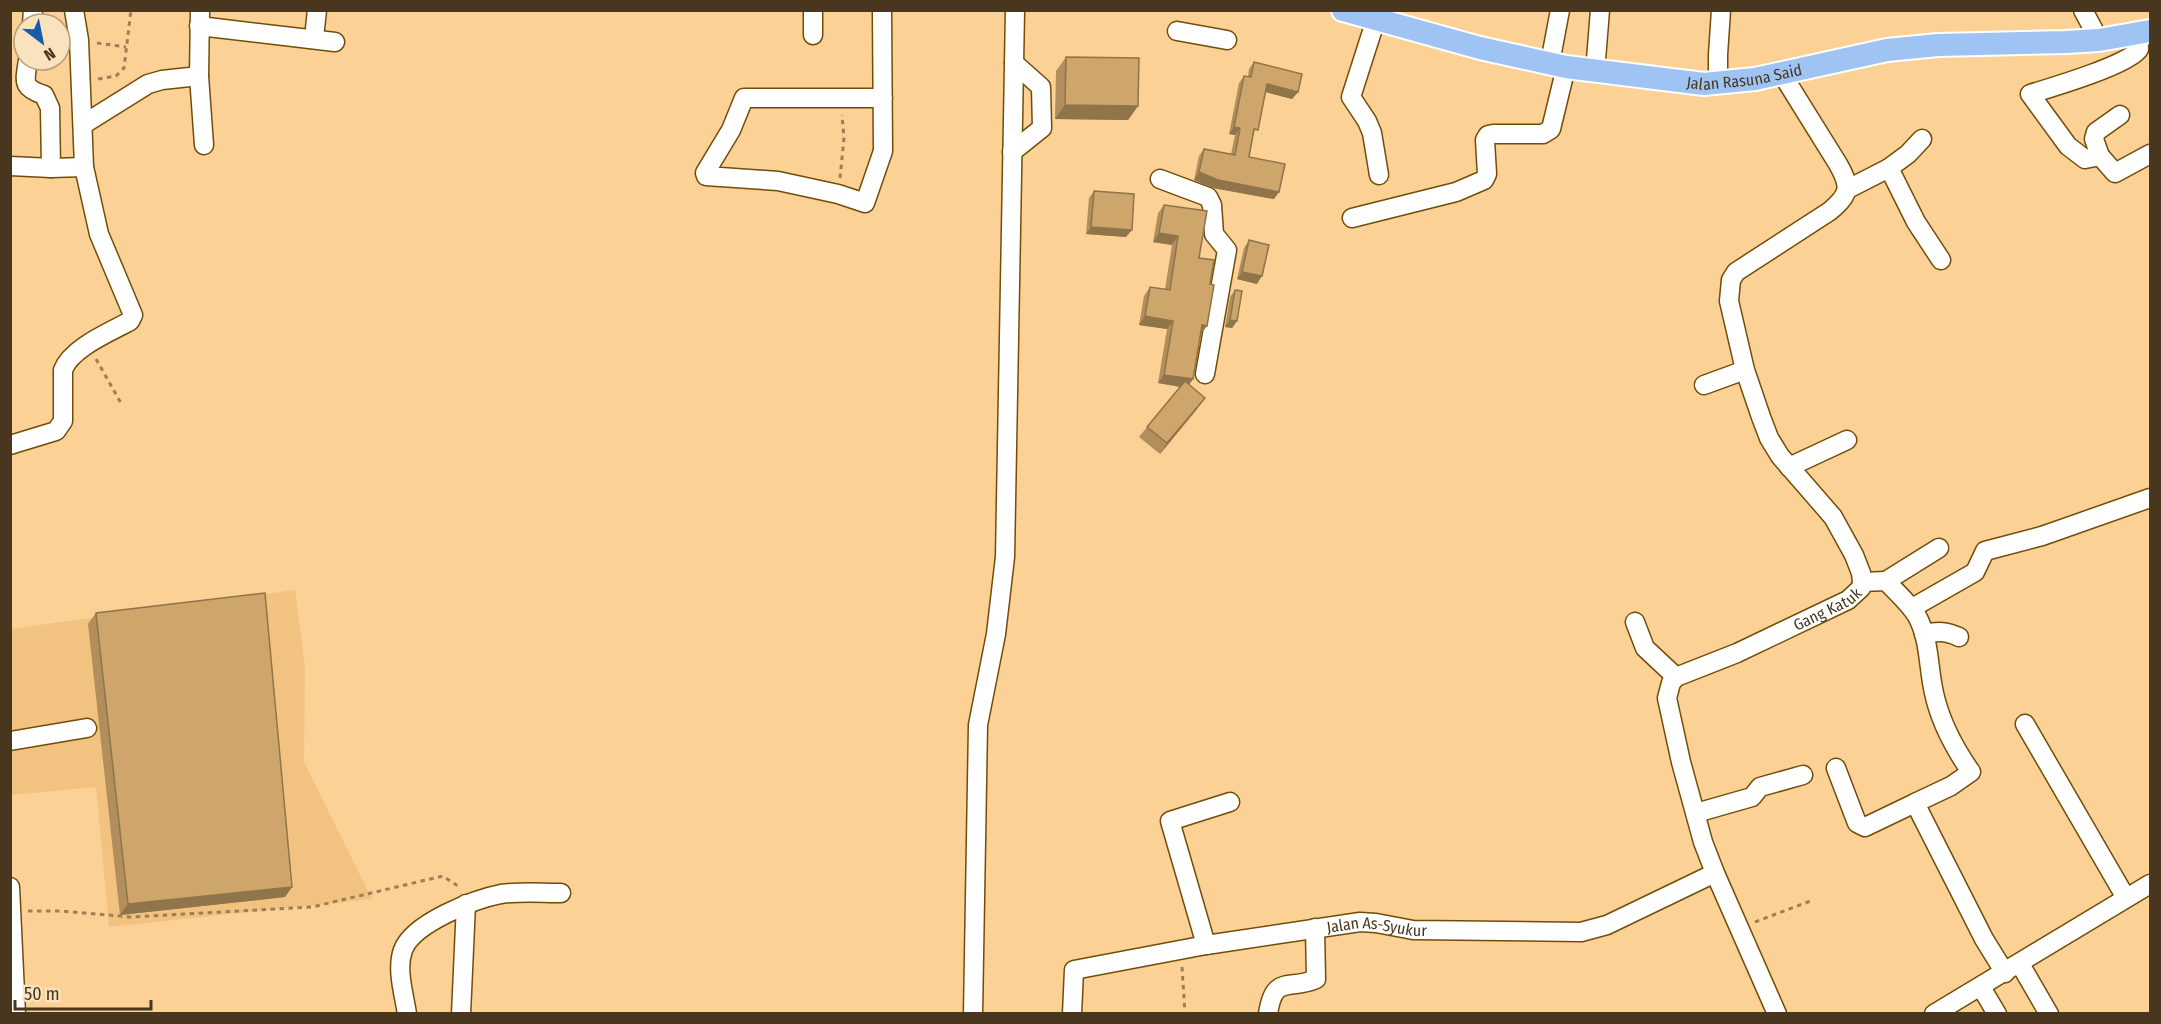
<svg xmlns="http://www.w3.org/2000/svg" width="2161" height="1024" font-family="'Fira Sans Condensed',sans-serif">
<rect width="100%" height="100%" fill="#fcd195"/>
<path fill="#f2c380" d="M295,590L305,667L304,762L372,899L109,927L96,787L11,795L10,629Z"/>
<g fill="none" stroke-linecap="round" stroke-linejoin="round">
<g stroke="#714d08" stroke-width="21">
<g id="minor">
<path d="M200,10L199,76L204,145"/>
<path d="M813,10V35"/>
<path d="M882,10L883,151L865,203L838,194L778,181L706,176L705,173L731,130L744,98H883"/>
<path d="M2083,10L2099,40"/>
<path d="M1376,19L1351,97L1367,121L1372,133L1379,175"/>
<path d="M32,24L33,10"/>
<path d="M199,26L335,42"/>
<path d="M1177,31L1227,40"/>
<path d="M2138,34L2139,49C2131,64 2050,88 2030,94L2068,146L2085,159L2100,156L2115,173L2150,154"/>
<path d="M314,38L317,10"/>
<path d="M28,60C25,82 21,87 44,95L50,108L51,168"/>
<path d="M1550,63L1560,10"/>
<path d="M1595,72L1600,10"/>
<path d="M1718,83V55L1721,10"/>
<path d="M84,124L148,84L162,80L199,76"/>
<path d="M1012,152L1042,128L1041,87L1014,63"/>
<path d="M2100,156L2094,139L2096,132L2120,115"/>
<path d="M10,166L51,168L84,167"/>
<path d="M1889,168L1916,222L1941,260"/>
<path d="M1160,179L1208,197L1212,205L1214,234L1227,250L1205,374"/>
<path d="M1848,189L1889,168L1908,154L1922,139"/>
<path d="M1352,218L1456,192L1484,180L1487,174L1485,140L1488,135L1493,134H1543L1551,129L1566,67"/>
<path d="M1704,385L1745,370"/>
<path d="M10,445L56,431L63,421V370C71,348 110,332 130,321L133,315L99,234L84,167L79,40L74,10"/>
<path d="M1789,467L1847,440"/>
<path d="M1886,581L1939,548"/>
<path d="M1862,582L1886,581C1896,592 1909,603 1917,616C1930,640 1928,667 1934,693C1940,721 1955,749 1971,772L1951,786L1915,803L1984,939L2005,973"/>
<path d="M1912,608L1975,572L1985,551L2042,536L2150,498"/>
<path d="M1635,622L1645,648L1676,677"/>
<path d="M1924,634C1938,631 1946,631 1959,637"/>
<path d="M2025,724L2126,898"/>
<path d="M10,741L87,728"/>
<path d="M1836,768L1857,823L1865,827L1915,803"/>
<path d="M1696,813L1752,797L1760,787L1803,775"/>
<path d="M10,887L16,1014"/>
<path d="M1206,945L1170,821L1230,802"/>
<path d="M2020,964L2049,1014"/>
<path d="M1981,987L1997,1014"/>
<path d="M407,1014C404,994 396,969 403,950C413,923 475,899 501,894C521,891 542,893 561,893"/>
<path d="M461,1014L466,904"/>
<path d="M973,1014L978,725L996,634L1005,557L1015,10"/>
<path id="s1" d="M1072,1014L1074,970L1206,945L1360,922L1376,923L1413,930L1581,932L1607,925L1715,873"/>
<path d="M1268,1014C1274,973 1290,991 1316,979L1315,928"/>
<path id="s2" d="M1777,1014L1715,873L1703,842L1681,762L1667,698L1671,683L1676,677L1737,653L1848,600L1861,588L1862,582L1861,573L1854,555L1833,517L1780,456L1769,438L1761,417L1745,370L1729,301L1731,280L1736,272L1830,211C1850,194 1851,187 1838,164L1782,74"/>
<path d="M1934,1014L2150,884"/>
</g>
</g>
<g stroke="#fff" stroke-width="26">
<g id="major">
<path id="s3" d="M1343,10L1480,48L1566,67L1704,84L1755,79L1887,50L1938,45L2066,42L2099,40L2150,31"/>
</g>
</g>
<path stroke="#9d7f56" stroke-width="3" stroke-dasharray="4.5 4.5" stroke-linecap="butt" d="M97,43L126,47
M98,79L116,76L124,68L131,10
M840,178L844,138L842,115
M96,359L122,405
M28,911H61L131,917L312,907L443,876L461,888
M1755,922L1813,900
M1182,967L1185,1014"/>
<use href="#minor" stroke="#fff" stroke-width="18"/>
<use href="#major" stroke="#9fc3f2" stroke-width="22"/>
</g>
<path fill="#b18e5b" d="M1066,57L1138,106L1128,120L1055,119L1056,71Z
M1254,62L1298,92L1292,99L1265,92L1253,137L1249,157L1279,192L1274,199L1213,188L1194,180L1199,156L1204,149L1231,154L1235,135L1229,134L1239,83L1244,76H1248L1249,69Z
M1094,191L1126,237L1086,234L1089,198Z
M1164,205L1199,258L1201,334L1189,385L1197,409L1160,454L1139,437L1147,427L1180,387L1158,383L1167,329L1139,325L1144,296L1150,287L1165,289L1172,245L1153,242L1158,213Z
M1249,240L1257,284L1237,279L1244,248Z
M1235,290L1237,321L1232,328L1225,327L1230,297Z
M96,613L292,887L285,897L120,915L88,624Z"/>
<path fill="#90744a" d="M1267,84L1298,92L1292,99L1262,91Z
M1065,105L1138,106L1128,120L1055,119Z
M1234,127L1240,128L1235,135L1229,134Z
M1199,172L1279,192L1274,199L1213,188L1194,180Z
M1091,227L1132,230L1126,237L1086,234Z
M1159,233L1178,236L1172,245L1153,242Z
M1242,272L1262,276L1257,284L1237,279Z
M1145,316L1173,321L1167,329L1139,325Z
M1230,320L1237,321L1232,328L1225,327Z
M1202,325L1207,326L1201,334H1195Z
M1164,375L1193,379L1187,388L1158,383Z
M1205,398L1197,409L1160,454L1167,443Z
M292,887L285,897L120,915L128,904Z"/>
<path fill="#cea56a" stroke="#90744a" stroke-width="1.5" d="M1066,57L1139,58L1138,106L1065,105Z
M1254,62L1302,74L1298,92L1267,84L1258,130L1254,129L1249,157L1285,164L1279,192L1218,180L1199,172L1204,149L1235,155L1240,128L1234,127L1244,76L1251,77Z
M1094,191L1134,194L1132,230L1091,227Z
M1164,205L1207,211L1199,258L1214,260L1210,284L1214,285L1207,326L1202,325L1193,379L1164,375L1173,321L1145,316L1150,287L1170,290L1178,236L1159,233Z
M1249,240L1269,245L1262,276L1242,272Z
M1235,290L1242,291L1237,321L1230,320Z
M1185,381L1205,398L1167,443L1147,427Z
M265,593L292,887L128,904L96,613Z"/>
<g text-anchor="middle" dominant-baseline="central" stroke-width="4.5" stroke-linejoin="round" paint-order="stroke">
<g font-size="16" fill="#48371e" stroke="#fbe2be">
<text stroke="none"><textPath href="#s3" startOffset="410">Jalan Rasuna Said</textPath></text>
<text stroke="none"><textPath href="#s2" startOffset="525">Gang Katuk</textPath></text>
<text stroke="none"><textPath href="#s1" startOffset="351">Jalan As-Syukur</textPath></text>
</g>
</g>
<rect width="2161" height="1024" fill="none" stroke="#48371e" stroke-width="24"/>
<g transform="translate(42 42) rotate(148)"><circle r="28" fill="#fbe2be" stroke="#b39e7e" stroke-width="1.5"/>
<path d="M0-4.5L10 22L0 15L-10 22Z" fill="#185cac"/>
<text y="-9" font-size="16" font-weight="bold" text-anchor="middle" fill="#48371e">N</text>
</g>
<path d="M15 1000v9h136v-9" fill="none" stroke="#48371e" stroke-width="3"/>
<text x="24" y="1000" font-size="18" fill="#48371e" stroke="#fbe2be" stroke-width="4.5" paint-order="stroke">50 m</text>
</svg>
